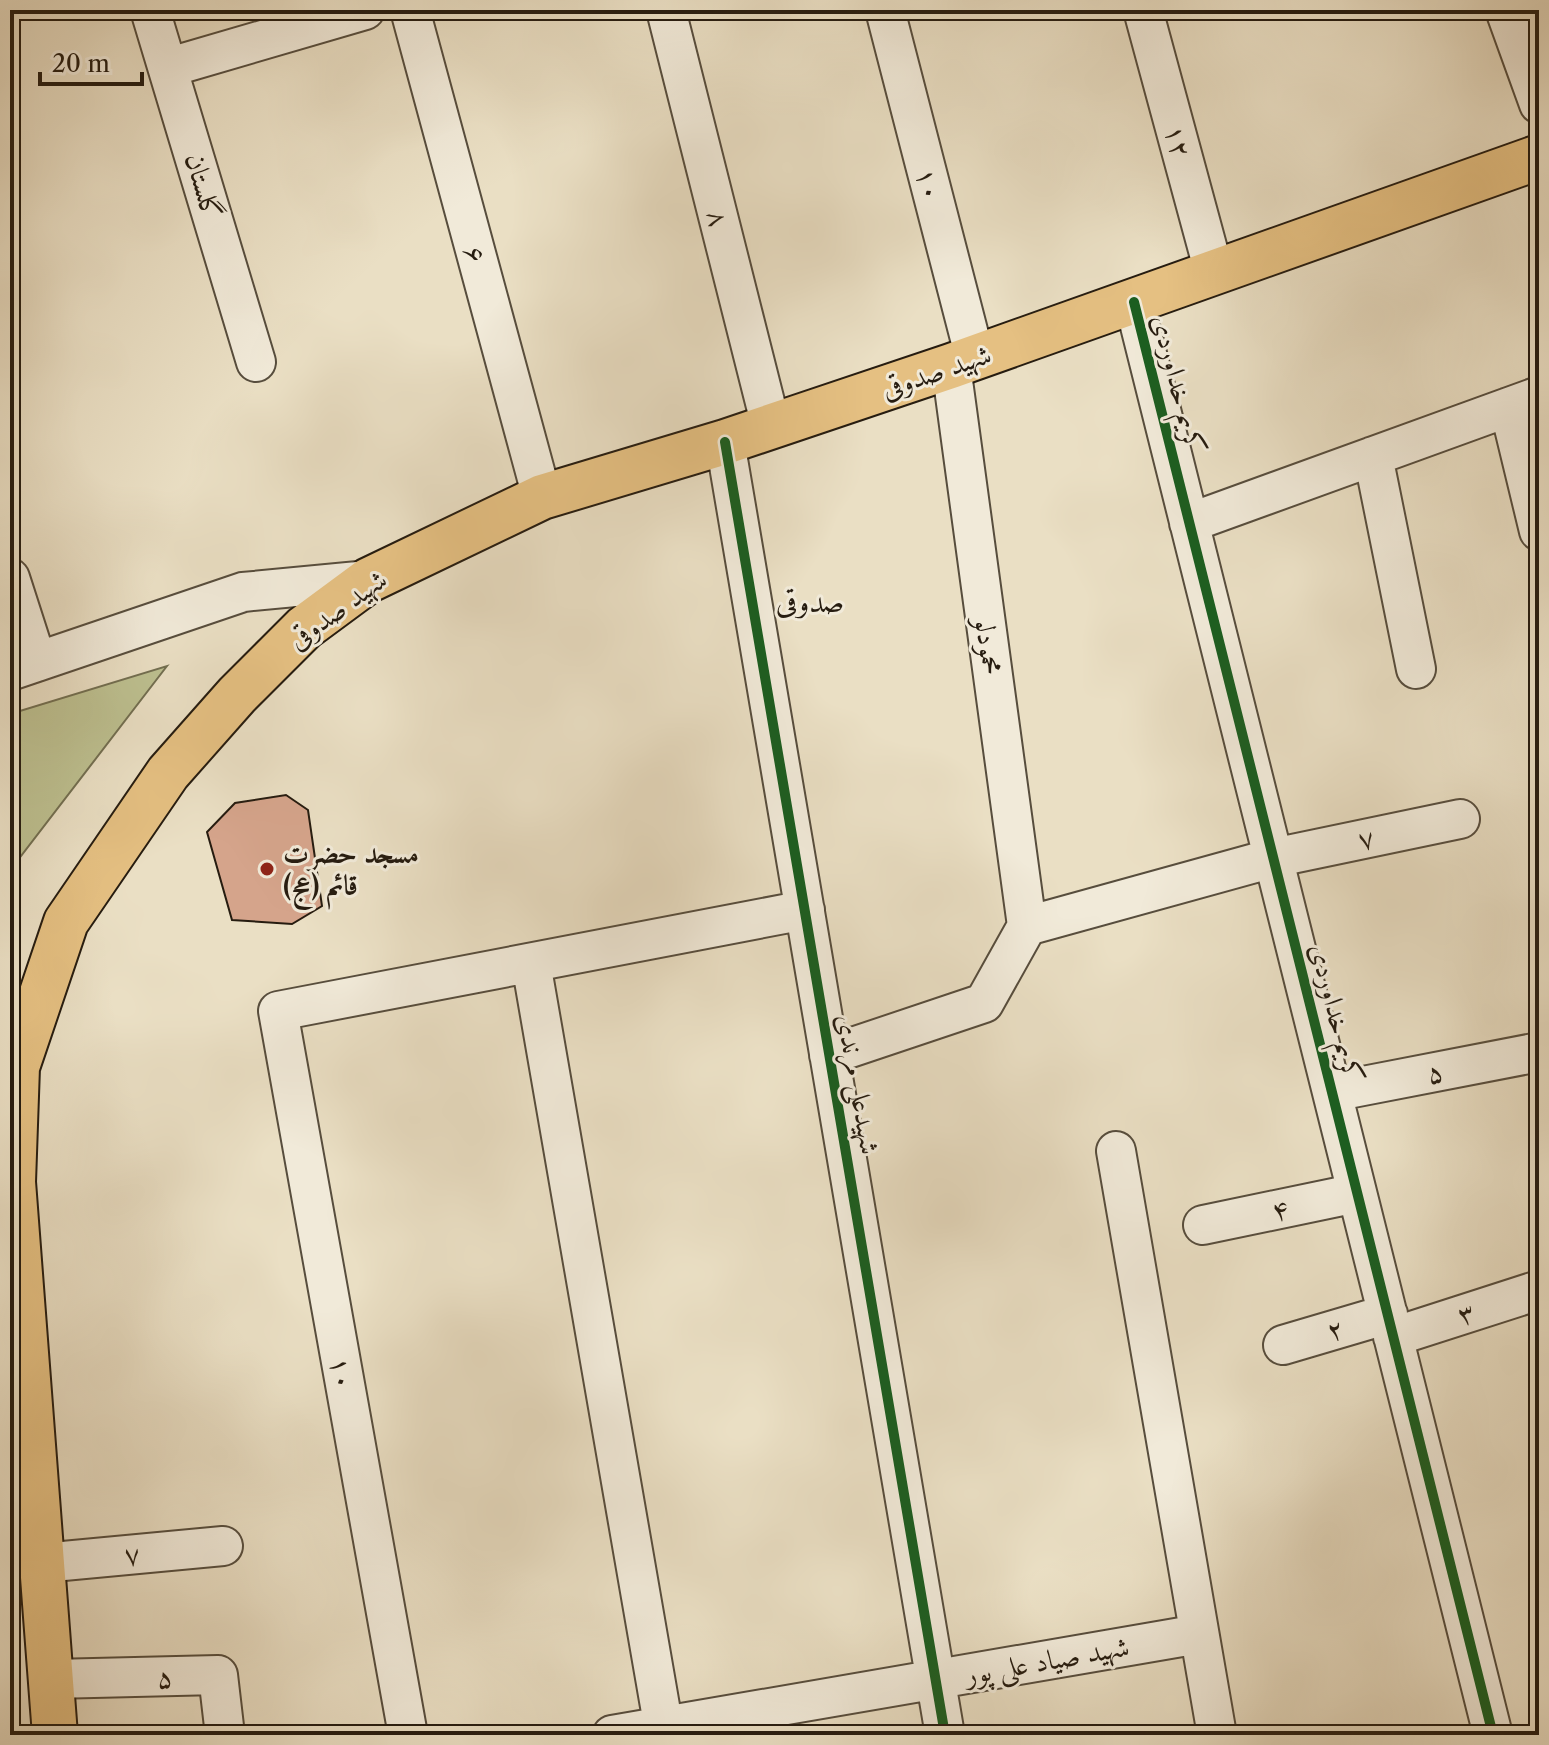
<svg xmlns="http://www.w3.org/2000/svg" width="1549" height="1745" font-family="'Libre Caslon Text',Amiri,serif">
<rect width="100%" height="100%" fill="#eadfc4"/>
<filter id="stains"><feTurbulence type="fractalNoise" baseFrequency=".0025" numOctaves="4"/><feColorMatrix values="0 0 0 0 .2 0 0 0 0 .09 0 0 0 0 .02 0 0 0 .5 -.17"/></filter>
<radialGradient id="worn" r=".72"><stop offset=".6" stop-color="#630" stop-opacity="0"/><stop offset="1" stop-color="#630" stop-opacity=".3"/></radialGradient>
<path fill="#bdc090" stroke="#726e50" stroke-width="2" d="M167,666L18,860L10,894V714Z"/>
<path fill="#d5a48b" stroke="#261c10" stroke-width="2" d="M286,795L308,810L322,906L292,924L232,920L207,832L235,803Z"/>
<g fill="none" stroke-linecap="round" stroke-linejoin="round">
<g stroke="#574d3d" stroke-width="42">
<path id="minor" d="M150,10L256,362
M410,10L542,497
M666,10L771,426
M885,10L975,358
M1143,10L1214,272
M1505,10L1539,104
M170,67L365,10
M1134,302L1493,1735
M951,366L1027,926
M1509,407L1539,531
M725,442L945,1735
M1373,456L1416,669
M1189,523L1539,396
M10,578L37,662
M10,671L243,592L369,580
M531,963L665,1735
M829,1055L984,1003L1027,926L1273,858L1460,819
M1332,1092L1539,1052
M1116,1151L1217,1735
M1203,1225L1357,1193
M1393,1337L1539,1290
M1283,1345L1388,1314
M42,1563L223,1546
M52,1679L218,1675L225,1735
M408,1735L278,1011L805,910
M612,1735L1199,1634"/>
</g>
<g stroke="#261c10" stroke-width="48">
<path id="major" d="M55,1735L13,1182L17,1067L66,922L168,773L237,695L304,628L369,580L542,497L725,442L951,366L1539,157"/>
</g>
<use href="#minor" stroke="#f1ead9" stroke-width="38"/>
<use href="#major" stroke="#e5c082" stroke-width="44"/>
<g stroke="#f1ead9" stroke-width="15">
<path id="cycleway" d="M1134,302L1493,1735
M725,442L945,1735"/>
</g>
<use href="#cycleway" stroke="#1b5e20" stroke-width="10"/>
</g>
<circle fill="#8f2418" stroke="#f1ead9" stroke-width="3" cx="267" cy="869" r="8"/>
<g text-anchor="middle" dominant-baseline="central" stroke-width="6" stroke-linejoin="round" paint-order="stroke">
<g font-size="28" fill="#261c10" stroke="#f1ead9">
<text transform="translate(1179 141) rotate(75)">۱۲</text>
<text transform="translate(930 184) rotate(75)">۱۰</text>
<text transform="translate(204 186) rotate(74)">گلستان</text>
<text transform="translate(719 218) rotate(76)">۸</text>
<text transform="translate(476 254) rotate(75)">۶</text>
<text transform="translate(936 371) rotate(-19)">شهید صدوقی</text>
<text transform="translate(1179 384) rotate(76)">کریم خداوردی</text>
<text transform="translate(337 609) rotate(-36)">شهید صدوقی</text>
<text transform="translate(989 646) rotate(82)">محمودلو</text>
<text transform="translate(1366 838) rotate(-12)">۷</text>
<text transform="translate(1337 1013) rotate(76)">کریم خداوردی</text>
<text transform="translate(1435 1072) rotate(-11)">۵</text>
<text transform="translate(859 1084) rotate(80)">شهیدعلی مرندی</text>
<text transform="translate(1280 1209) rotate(-12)">۴</text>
<text transform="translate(1466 1313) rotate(-18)">۳</text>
<text transform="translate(1335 1329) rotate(-16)">۲</text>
<text transform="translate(343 1373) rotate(80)">۱۰</text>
<text transform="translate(132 1554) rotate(-5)">۷</text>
<text transform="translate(1047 1660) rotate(-10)">شهید صیاد علی پور</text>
<text transform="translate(165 1677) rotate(-1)">۵</text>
</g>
<g font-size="28" font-weight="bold" fill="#261c10" stroke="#f1ead9" text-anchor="start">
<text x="283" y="853">مسجد حضرت<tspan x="283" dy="32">قائم (عج)</tspan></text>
</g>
<g font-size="30" fill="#261c10" stroke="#f1ead9">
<text x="810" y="601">صدوقی</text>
</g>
</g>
<rect width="1549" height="1745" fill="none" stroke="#eadfc4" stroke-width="40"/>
<rect x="12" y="12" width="1525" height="1721" fill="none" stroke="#261c10" stroke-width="4"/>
<rect x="20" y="20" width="1509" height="1705" fill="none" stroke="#261c10" stroke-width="2"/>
<path d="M40 72v12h102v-12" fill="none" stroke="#261c10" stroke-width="4"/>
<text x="52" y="72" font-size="24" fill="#261c10" stroke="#f1ead9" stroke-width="6" paint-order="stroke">20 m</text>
<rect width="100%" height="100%" filter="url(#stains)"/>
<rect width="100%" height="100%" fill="url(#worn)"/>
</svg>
